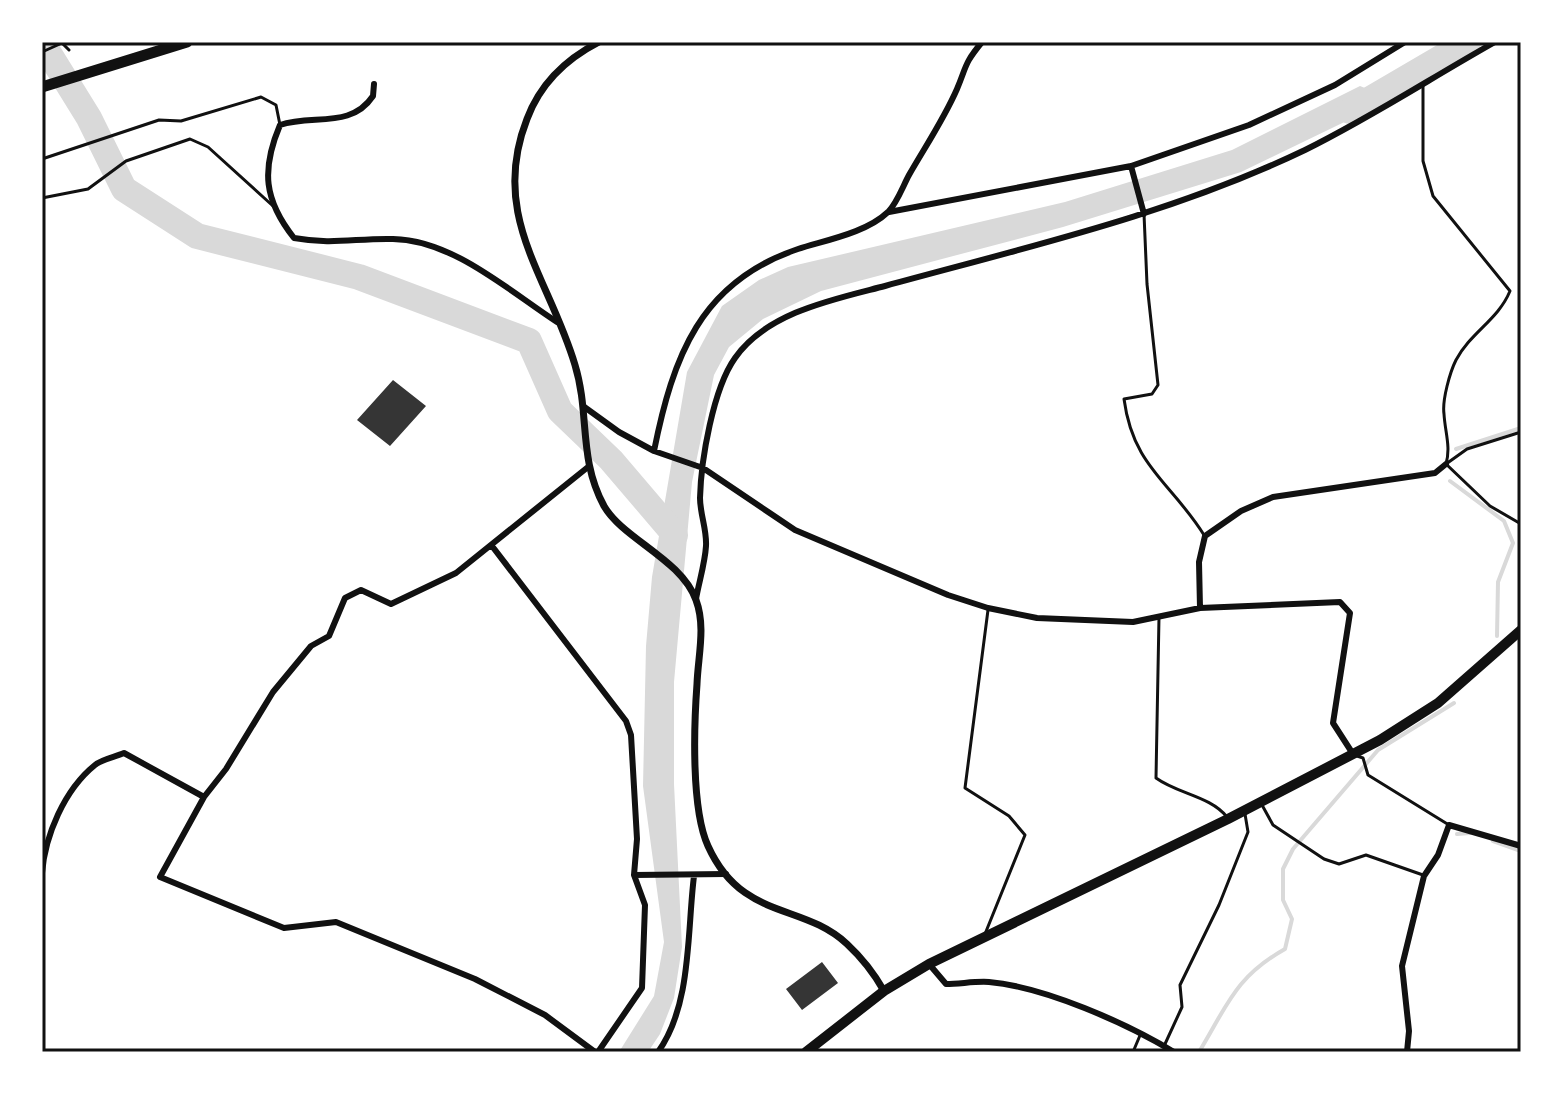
<svg xmlns="http://www.w3.org/2000/svg" width="1563" height="1094" font-family="Raleway,sans-serif">
<rect width="100%" height="100%" fill="#fff"/>
<path fill="#d9d9d9" d="M1360,86L1392,99L1241,172L1063,227L821,291L763,319L729,347L714,375L692,482L674,682V784L682,947L674,998L660,1034L648,1052H619L654,996L664,942L643,786L646,646L652,577L687,372L722,306L759,280L788,267L1065,202L1232,150Z"/>
<g fill="none" stroke-linecap="round" stroke-linejoin="round">
<path stroke="#d9d9d9" stroke-width="4" d="M1456,449L1521,428
M1450,481L1504,521L1513,543L1498,582L1497,636
M1457,834L1470,833
M1493,841L1521,851
M1199,1052C1227,1006 1235,977 1285,949L1292,919L1283,900V869L1293,849L1378,750L1454,703"/>
<path stroke="#d9d9d9" stroke-width="26" d="M42,42L89,118L124,189L197,236L359,277L529,341L560,411L611,460L675,535
M1350,111L1468,42"/>
</g>
<path fill="#353535" d="M393,380L426,406L390,446L357,420Z
M822,962L838,983L802,1010L786,989Z"/>
<g fill="none" stroke-linecap="round" stroke-linejoin="round">
<path stroke="#111" stroke-width="3" d="M65,42L62,43L69,50
M42,52L62,43
M1423,84V161L1433,196L1510,291C1498,320 1471,332 1456,360C1450,372 1442,400 1444,414C1445,432 1451,447 1446,464
M42,159L159,120L181,121L261,97L276,105L280,125
M42,198L88,189L126,161L190,139L208,147L273,206
M1144,214L1147,284L1158,385L1152,394L1124,399C1133,467 1171,482 1204,535
M1446,464L1490,506L1521,524
M1446,464L1467,449L1521,432
M1159,617L1156,778C1178,794 1210,796 1227,817
M1357,756L1363,758L1368,775L1449,825
M1262,805L1273,825L1324,859L1339,864L1366,855L1423,875
M985,934L1025,835L1009,816L965,788L988,610
M1165,1044L1182,1007L1180,985L1219,905L1248,832L1245,814
M1133,1052L1141,1033"/>
<path stroke="#111" stroke-width="6" d="M374,84L373,96C351,129 313,114 280,125C261,170 264,200 294,238C333,245 356,238 393,239C453,240 509,291 557,322
M1131,166L1144,214
M889,212L1131,166L1249,125L1335,85L1405,42
M583,406L619,432L654,451L703,468L795,530L948,595L988,608L1037,618L1133,622L1200,608L1340,602L1350,613L1333,723L1353,754
M654,451C673,357 700,282 798,249C826,240 866,233 888,212C897,203 903,186 909,175C925,147 944,119 957,89C967,65 964,64 982,42
M588,467L456,573L391,604L361,590L345,598L329,636L311,646L273,692L226,769L204,797L160,877L284,928L336,922L475,979L545,1015L595,1052
M492,546L626,721L631,735L637,839L634,875L645,905L642,988L598,1052
M696,599C699,582 705,563 706,546C707,530 700,514 700,498C701,460 713,389 735,358C767,312 835,299 885,286C1027,247 1172,214 1305,150C1370,118 1431,78 1495,42
M1200,608L1199,562L1205,536L1241,511L1273,497L1435,473L1446,464
M42,873C45,836 64,790 95,765C102,759 115,757 124,753L204,797
M634,875L726,874
M929,964L946,984C960,984 975,981 989,982C1045,987 1126,1023 1174,1052
M658,1052C692,1005 687,931 694,876
M1407,1052L1409,1031L1402,966L1424,876L1438,855L1449,825L1521,846"/>
<path stroke="#111" stroke-width="7" d="M599,42C566,59 540,84 527,119C489,216 549,277 575,365C590,414 578,458 604,506C623,539 681,559 696,600C706,627 698,656 697,684C694,725 691,809 708,846C742,921 802,902 847,944C861,957 875,975 884,991"/>
<path stroke="#111" stroke-width="10" d="M806,1052L884,991L929,964L1228,819L1380,740L1438,703L1521,630"/>
<path stroke="#111" stroke-width="11" d="M42,87L187,42"/>
</g>
<rect width="1563" height="1094" fill="none" stroke="#ffffff" stroke-width="88"/>
<rect x="44" y="44" width="1475" height="1006" fill="none" stroke="#111" stroke-width="3"/>
</svg>
